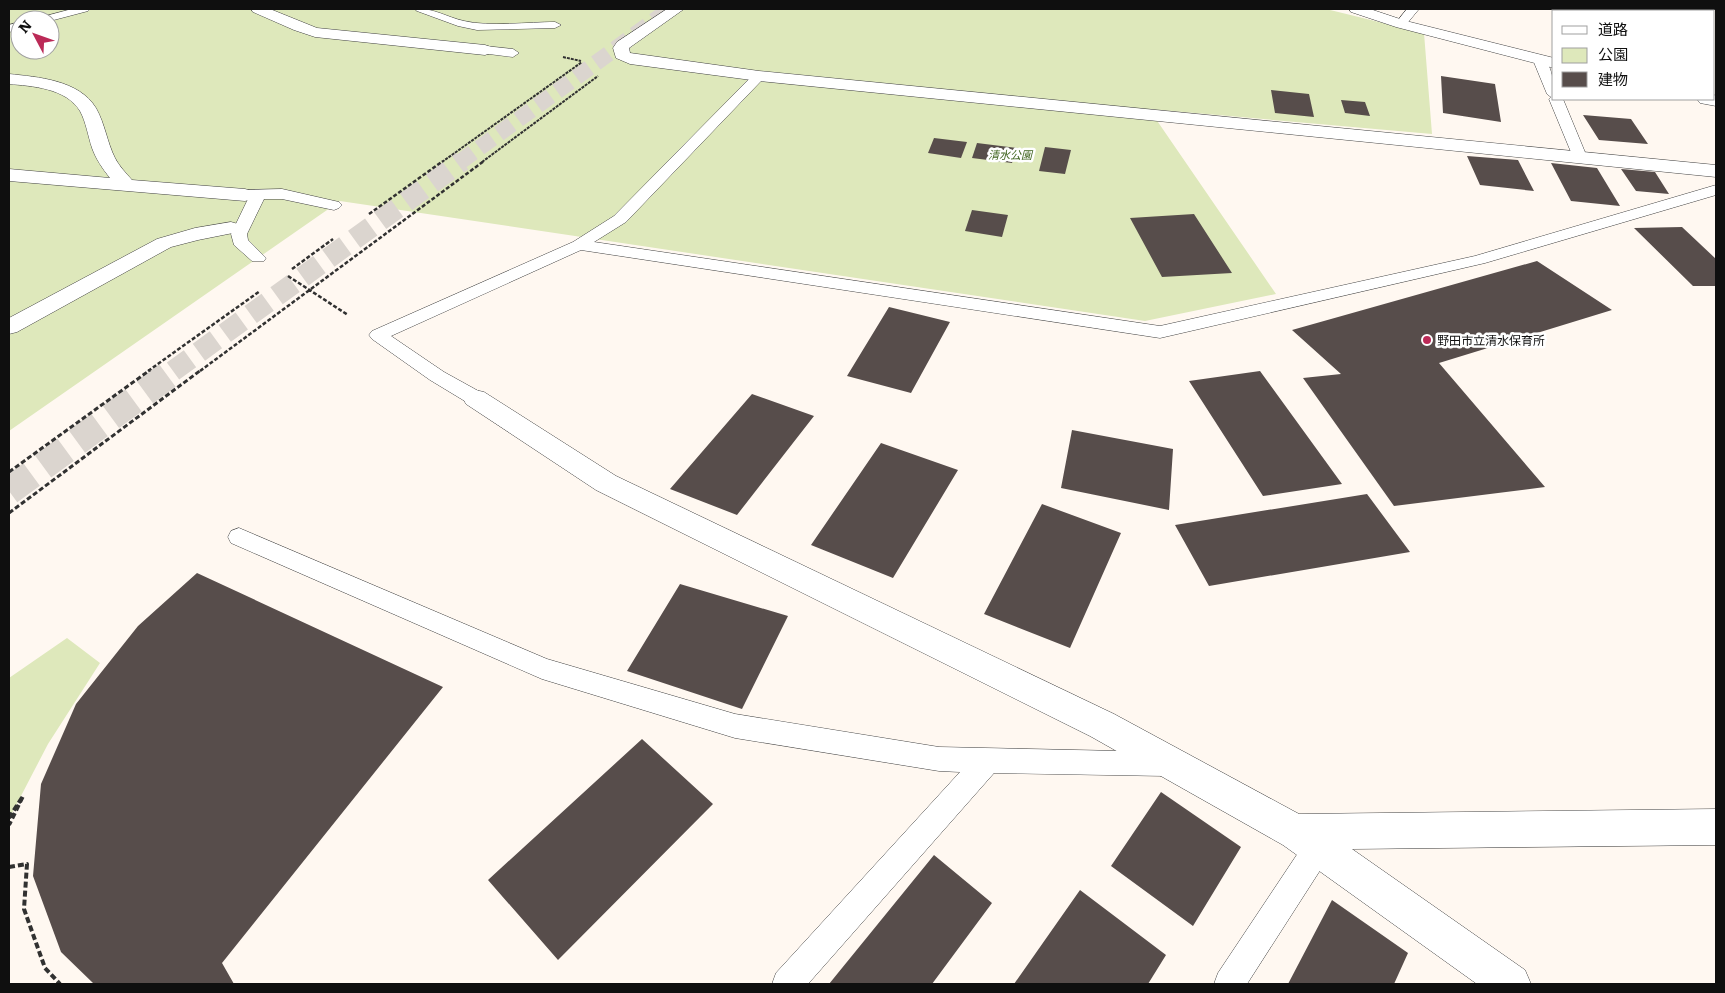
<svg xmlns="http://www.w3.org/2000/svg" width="1725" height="993" font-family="Literata,'Noto Sans JP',serif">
<rect width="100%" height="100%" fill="#fff8f1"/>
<path fill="#dee8bb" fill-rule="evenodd" d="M9,9H1326L1424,33L1432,134L1149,109L1276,294L1145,321L340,201L9,431ZM20,20H50V50H20Z
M67,638L100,663L48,744L9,819V678Z"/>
<path fill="#574d4b" d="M1441,76L1495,84L1501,122L1443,113Z
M1271,90L1309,94L1314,117L1275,113Z
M1341,100L1365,102L1370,116L1345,113Z
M1583,115L1631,119L1648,144L1599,140Z
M934,138L967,142L961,158L928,153Z
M977,143L1017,148L1012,163L972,158Z
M1045,147L1071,150L1065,174L1039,171Z
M1467,156L1518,160L1534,191L1480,185Z
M1551,163L1597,168L1620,206L1571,201Z
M1621,169L1655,172L1669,194L1636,191Z
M972,210L1008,215L1002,237L965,231Z
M1194,214L1232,273L1162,277L1130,218Z
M1682,227L1716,259V286H1693L1634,228Z
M1537,261L1612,310L1439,363L1545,487L1394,506L1303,378L1341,374L1292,330Z
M889,307L950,322L911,393L847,376Z
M1260,371L1342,484L1263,496L1189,381Z
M752,394L814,416L737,515L670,489Z
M1072,430L1173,449L1169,510L1061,488Z
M881,443L958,470L893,578L811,545Z
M1367,494L1410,552L1209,586L1175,525Z
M1042,504L1121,533L1070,648L984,614Z
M197,573L443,687L222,963L234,984H94L61,952L33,876L41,784L76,704L138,626Z
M680,584L788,616L742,709L627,671Z
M642,739L713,804L558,960L488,880Z
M1161,792L1241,847L1193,926L1111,866Z
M934,855L992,903L932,984H829Z
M1080,890L1166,955L1148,984H1014Z
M1332,900L1408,953L1394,984H1288Z"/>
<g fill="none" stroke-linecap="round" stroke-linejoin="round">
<path stroke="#dbd5cf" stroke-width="16" stroke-dasharray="16 8" stroke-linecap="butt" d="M460,162L670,9"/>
<path stroke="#dbd5cf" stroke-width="21" stroke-dasharray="21 11" stroke-linecap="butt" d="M173,371L462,161"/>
<path stroke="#dbd5cf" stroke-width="28" stroke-dasharray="28 14" stroke-linecap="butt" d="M9,491L175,370"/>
<g stroke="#424242" stroke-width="1">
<path id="service" d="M72,9H90L88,11L50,21L36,20L38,18Z
M415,9C435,8 446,17 464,21C489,27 529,22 555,22L561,25L555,28L477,30L458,26L417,11Z
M1407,9H1419L1405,26H1397L1395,24Z
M20,22V30L9,32V25Z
M485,46L513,49L519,53L513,57L481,53L479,50L481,47Z
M1539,56C1553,60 1554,87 1554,99H1563L1587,157L1585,160H1575L1573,157L1549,99L1551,97L1547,94L1533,60Z
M759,72L763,73L765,76L763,79L626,222L594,242L1160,326L1475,256L1716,185V195L1485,263L1160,338L581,250L391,336L444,372L482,393L485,398L482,403L475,404L468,403L430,380L372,339L369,335L372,331L573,242L614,216L755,73Z
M282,189L339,202L342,205L339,208L334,210L282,199H264L247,234L248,240L266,258L264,261H252L234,245L231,234L248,199L240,198L237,195L240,192L245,190Z
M239,528L547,659L735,714L939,747L1166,752L1175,755L1179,764L1175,773L1166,776L994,773L808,984H772L776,973L960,772L939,771L735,738L542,679L231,543L228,537L231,531Z
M1318,834L1328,838L1332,848L1328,858L1247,984H1214L1218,973L1308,838Z"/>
</g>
<g stroke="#424242" stroke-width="1">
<path id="pedestrian" d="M251,9H270L317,28L485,45L491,47L493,50L491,53L485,55L315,37L294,30L253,12Z
M9,74C38,77 79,80 96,108C105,124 107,142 115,158C119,166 126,173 132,180L245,189L252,191L255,195L252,199L245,201L9,181V169L110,178C102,168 96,159 92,148C88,136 86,122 80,111C66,88 32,86 9,84Z
M231,222L238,224L241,228L238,232L198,240L171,247L17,332L9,334V318L157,239L195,228Z"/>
</g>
<g stroke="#424242" stroke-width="1">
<path id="minor" d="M667,9H684L629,48L630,53L759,71L1716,165V177L759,81L630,64L616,58L613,48L617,42Z
M1349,9H1370L1406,21L1554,58V68L1396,27L1351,12Z
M1714,95L1716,96V106L1700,103L1697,99H1714Z
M475,390L484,392L616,476L1114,714L1299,814L1716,809V845L1352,849L1525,970L1531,984H1477L1283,845L1090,736L596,490L466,404L463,398L466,392Z"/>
</g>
<path stroke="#313131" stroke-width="2" stroke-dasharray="3 1" stroke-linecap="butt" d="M563,57L581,61
M442,162L582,62
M482,162L598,76"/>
<path stroke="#313131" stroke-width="2.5" stroke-dasharray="4 2" stroke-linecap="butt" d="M369,214L443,161
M292,269L333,239
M288,276L348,315
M148,371L260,291
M200,371L484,161"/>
<path stroke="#313131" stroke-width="3" stroke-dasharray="5 2.5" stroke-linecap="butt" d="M9,472L150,370
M9,513L201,370"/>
<path stroke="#313131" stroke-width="4" stroke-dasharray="6 3" stroke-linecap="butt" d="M9,818L23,796L9,825
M9,867L27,864L24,909L45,968L60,984"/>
<use href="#service" fill="#fff" fill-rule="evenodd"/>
<use href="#pedestrian" fill="#fff" fill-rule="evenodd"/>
<use href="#minor" fill="#fff" fill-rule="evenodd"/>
</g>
<circle fill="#bb2a57" stroke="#fff" stroke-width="2" cx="1427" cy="340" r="5"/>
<g text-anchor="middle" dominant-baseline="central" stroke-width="5" stroke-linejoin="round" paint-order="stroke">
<g font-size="11" font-style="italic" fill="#406520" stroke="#fff">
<text x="1010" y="154">清水公園</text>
</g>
<g font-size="12" fill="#0f0f0f" stroke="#fff" text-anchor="start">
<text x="1437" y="340">野田市立清水保育所</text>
</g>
</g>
<rect width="1725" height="993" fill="none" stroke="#0f0f0f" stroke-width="20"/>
<rect x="1552" y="10" width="162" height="90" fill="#ffffff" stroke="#9f9f9f"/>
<rect x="1562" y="26" width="25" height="8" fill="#ffffff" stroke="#9f9f9f"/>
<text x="1598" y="35" font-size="15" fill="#0f0f0f">道路</text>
<rect x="1562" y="48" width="25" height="15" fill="#dee8bb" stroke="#9f9f9f"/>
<text x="1598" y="60" font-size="15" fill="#0f0f0f">公園</text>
<rect x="1562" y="72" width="25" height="15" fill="#574d4b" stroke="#9f9f9f"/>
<text x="1598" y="85" font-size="15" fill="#0f0f0f">建物</text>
<g transform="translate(35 35) rotate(311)"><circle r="24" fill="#ffffff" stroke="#9f9f9f"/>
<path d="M0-4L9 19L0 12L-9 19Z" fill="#bb2a57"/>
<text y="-8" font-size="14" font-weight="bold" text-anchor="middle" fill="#0f0f0f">N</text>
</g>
</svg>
